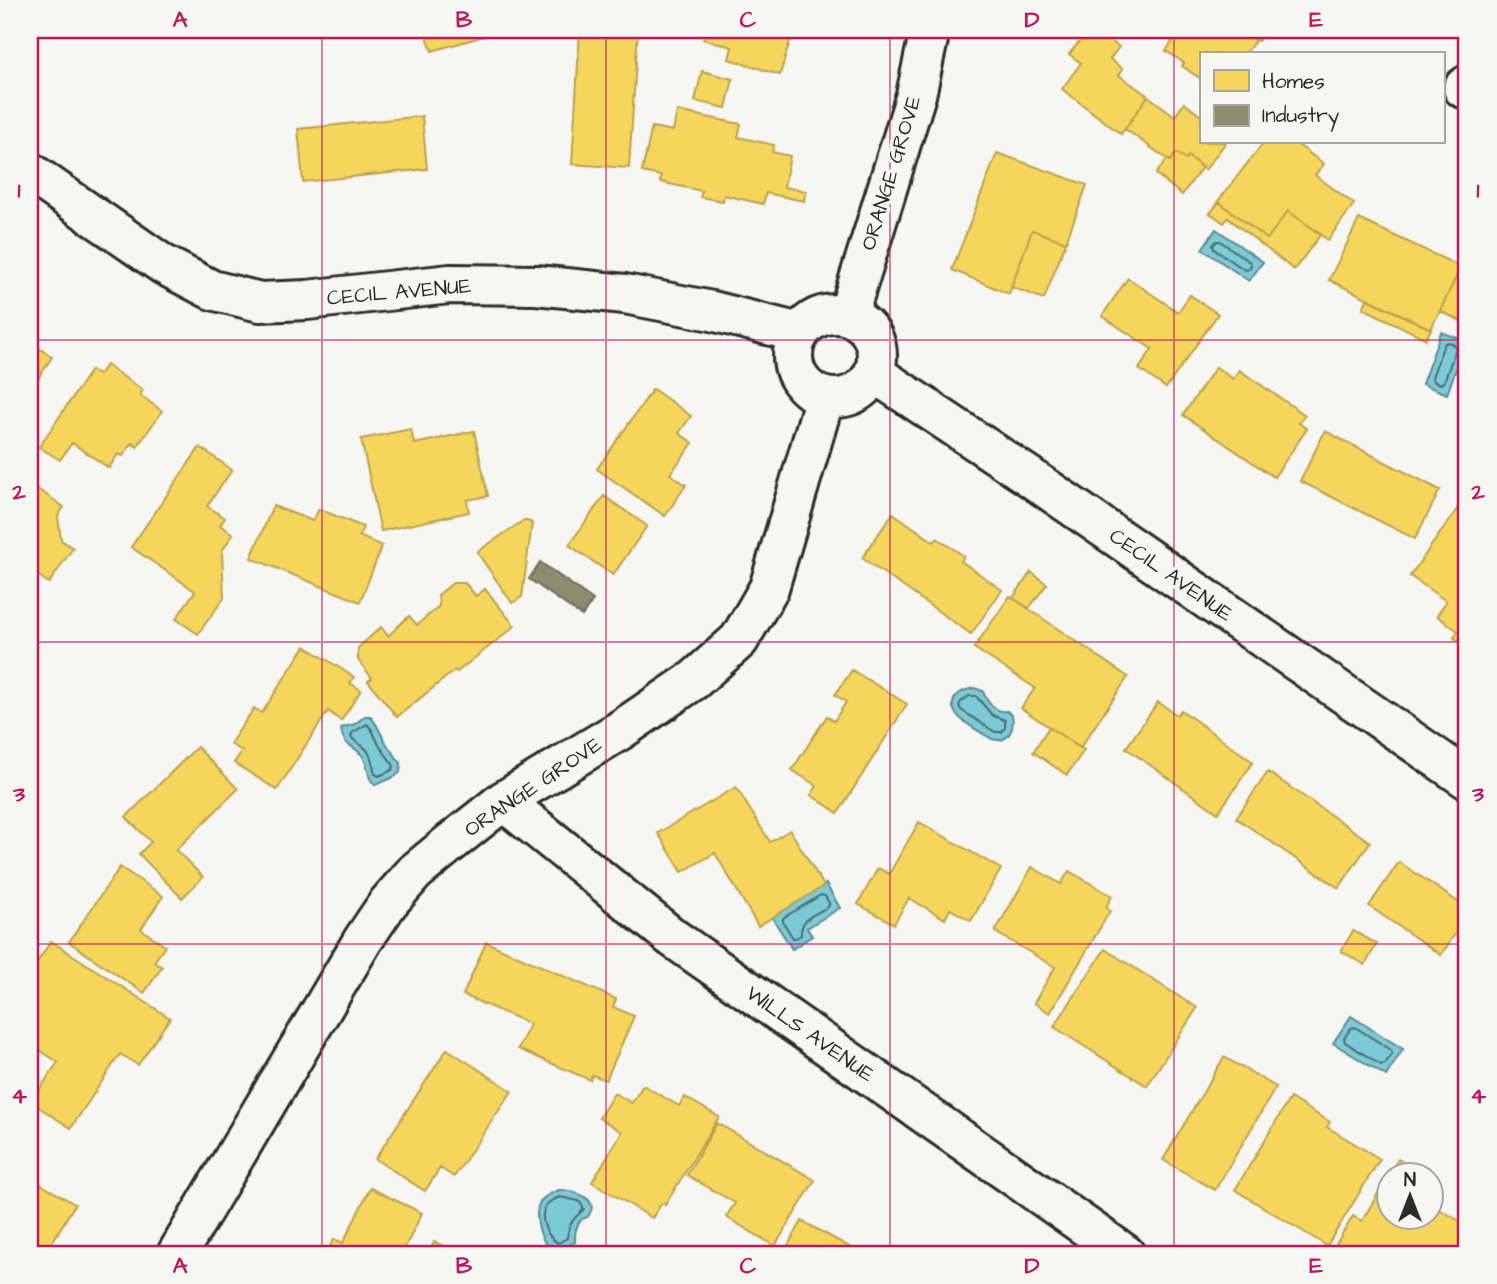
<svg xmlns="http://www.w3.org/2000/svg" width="1497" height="1284" font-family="'Architects Daughter',sans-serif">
<rect width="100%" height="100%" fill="#f6f6f2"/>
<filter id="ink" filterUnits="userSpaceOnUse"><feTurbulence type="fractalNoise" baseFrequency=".0143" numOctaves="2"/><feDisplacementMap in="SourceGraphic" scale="14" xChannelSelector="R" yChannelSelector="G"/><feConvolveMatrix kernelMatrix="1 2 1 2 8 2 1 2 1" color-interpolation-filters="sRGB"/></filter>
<g filter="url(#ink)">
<path fill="#7bcad6" stroke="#5b8a92" stroke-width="2" d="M1216,229L1263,262L1249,281L1202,249Z
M1441,332L1466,341L1447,394L1422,384Z
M974,688L983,691C986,702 996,713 1007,711L1012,715C1015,729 1008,744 992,739C980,731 950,718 953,703C955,693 965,690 974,688Z
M365,716H370C379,726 379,732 386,743C390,750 396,757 401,763L400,772L396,776L375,785C365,777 370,763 361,754C352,744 343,747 341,728L355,724Z
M826,884L840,908L807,928L812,936L792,949L772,917Z
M1351,1016L1403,1049L1386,1076L1333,1043Z
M559,1190C570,1190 599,1197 590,1213C586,1221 587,1215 581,1220C575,1226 575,1234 575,1242C571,1244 565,1249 560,1250C541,1254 532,1214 540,1202C545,1195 552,1193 559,1190Z"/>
<path fill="#f6d55c" stroke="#b9a24d" stroke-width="2" d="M425,30H505L432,51Z
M580,30H638L629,168L572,164Z
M706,30H793L780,75L729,59L732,47L703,39Z
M1089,30H1095L1119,47L1110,59L1123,69L1119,75L1148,96L1121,134L1062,89L1081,63L1069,54Z
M1180,30H1240L1255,41L1245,54H1201V79L1182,66L1184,63L1166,51Z
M1240,30H1267L1258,41Z
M702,71L733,79L726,108L695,101Z
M1148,96L1175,116L1184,103L1201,116V142H1226L1205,170L1188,156L1186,159L1176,153L1170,161L1125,129Z
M677,111L741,124L738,137L774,145L772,152L790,156L784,187L806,191L804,201L766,193L763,204L724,195L723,201L700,197L702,191L660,182L661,176L642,172L652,127L673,131Z
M422,116L427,169L303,182L298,129Z
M1264,142H1294L1324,164L1315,175L1354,204L1328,240L1288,211L1267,239L1218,201Z
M997,153L1087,185L1066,242L1032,230L1009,294L952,270Z
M1176,153L1186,159L1188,156L1202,167L1182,195L1156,174L1167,159L1170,161Z
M1219,202L1267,239L1288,211L1321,234L1294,270L1228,218L1224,223L1210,213Z
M1359,219L1461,267L1431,329L1329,280Z
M1032,230L1066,242L1044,299L1011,287Z
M1461,267L1467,275V324L1440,311Z
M1128,278L1178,312L1190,295L1218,314L1166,388L1139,369L1152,349L1102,316Z
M1367,299L1431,329L1426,339L1363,308Z
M30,342L52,357L30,391Z
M106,365L143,390L140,395L162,411L137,447L132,443L123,456L118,454L109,468L72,443L60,460L39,447L91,370L99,375Z
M1216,367L1233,379L1239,370L1305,415L1299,423L1307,429L1274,477L1183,415Z
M653,389L691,416L679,433L693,443L670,474L686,485L665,516L597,469Z
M411,429L414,444L474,431L488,496L467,500L469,512L381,531L361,439Z
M1325,431L1440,490L1415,539L1300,481Z
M200,447L232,470L207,506L225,518L220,525L233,534L222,551L224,598L198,634L176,619L195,591L131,547Z
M30,484L64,507L58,516L61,540L73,548L49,583L30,570Z
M1467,495V647L1454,638L1458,631L1437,616L1446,601L1410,576Z
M604,496L647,526L613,575L569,545Z
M273,506L313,521L319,509L363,527L359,536L382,546L360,602L251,558Z
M893,513L934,542L937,538L964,556L961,561L1002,590L971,634L862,558Z
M524,520L532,523L522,597L512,603L477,552Z
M1031,572L1047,584L1029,608L1013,598Z
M453,583H465L476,596L485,589L515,626L457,672L455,670L397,717L368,681L372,678L358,660V648L381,627L388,636L409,616L417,625L439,606L438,595Z
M1010,596L1128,677L1080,748L1021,708L1035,688L974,648Z
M305,646L354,677L350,683L361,690L341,721L328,711L277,790L234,763L242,751L230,744L254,708L262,713Z
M852,670L907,704L838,813L811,795L817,786L792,770L827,716L834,721L846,702L835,695Z
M1158,702L1177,715L1181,710L1253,762L1218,813L1126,748Z
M1049,727L1084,750L1067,775L1033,752Z
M197,747L238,789L176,850L203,877L182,898L139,854L151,842L126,817Z
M1268,772L1370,842L1339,888L1236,818Z
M736,787L770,842L790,830L824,886L758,926L715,853L682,872L658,833Z
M919,822L1001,869L971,921L950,909L945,919L909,898L894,924L858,904L878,868L889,874Z
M1399,862L1467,908V916L1441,955L1369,906Z
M120,867L163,896L141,929L165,946L154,962L162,967L144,993L69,942Z
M1032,867L1061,884L1069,871L1112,896L1106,907L1110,911L1050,1013L1034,1003L1055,967L995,932Z
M1353,931L1377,944L1365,965L1341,951Z
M51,941L170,1018L138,1065L120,1054L71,1128L31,1102L58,1062L30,1044V973Z
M486,942L616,999L613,1007L634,1016L606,1080L592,1075L590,1080L518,1049L530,1024L463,995Z
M1105,949L1197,1008L1147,1086L1054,1027Z
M447,1049L512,1091L454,1177L440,1168L425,1191L375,1159Z
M1224,1057L1276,1087L1215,1190L1163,1160Z
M643,1085L679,1106L685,1097L719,1117L665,1205L662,1203L652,1218L592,1182L622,1132L599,1118L614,1093L632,1103Z
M1290,1098L1330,1122L1327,1127L1380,1159L1327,1246L1235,1190Z
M717,1123L815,1180L775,1246L726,1217L735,1203L687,1175Z
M1398,1159L1426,1176H1388V1218H1430V1204L1467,1225V1254H1330L1353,1216L1362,1221Z
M30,1178L75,1204L45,1254H30Z
M370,1188L422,1213L402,1254H326L334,1239L343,1243Z
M802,1221L862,1254H783Z
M434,1242L454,1250L452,1254H429Z"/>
<path fill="#8c8c6e" stroke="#6f6f5a" stroke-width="2" d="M540,562L593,600L582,616L529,579Z"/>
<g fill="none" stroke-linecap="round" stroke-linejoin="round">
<path stroke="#4b6b6f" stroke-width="2" d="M1217,241H1220L1250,262L1251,265L1249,269L1245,270L1214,249L1213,245Z
M1448,342L1454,345L1456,348L1444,382L1440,384L1433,381L1432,377L1444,344Z
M969,696H976L992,715L1005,720V728L1002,732H995L961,710L959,706L961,702Z
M367,724L372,730L379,745L394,766L392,770L379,776L375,774C373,766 372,755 366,749C361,744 356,743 351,737L352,733Z
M821,895L825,896L829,903V906C815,915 800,917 801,935L796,938H793L783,922V918Z
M1355,1027L1391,1050L1392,1054L1385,1064L1381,1065L1345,1042L1344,1038L1351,1028Z
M560,1197L579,1201L584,1209C574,1219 569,1221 567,1238L558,1243C547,1237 539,1220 545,1207C548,1201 555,1199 560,1197Z"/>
<g stroke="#2b2b2b" stroke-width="44">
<path id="street" d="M1463,88L1467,85
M30,172L164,265L212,290L260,302L307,300L450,284L536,285L625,294L712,311L800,333
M793 356a42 42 0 1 1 84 0a42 42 0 1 1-84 0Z
M848,315L916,95L930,30
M874,373L1027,475L1467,779
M503,801L673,938L1125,1254
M177,1254L363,940L388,903L415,872L449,844L503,801L619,731L694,680L739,640L769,588L825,397"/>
</g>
<use href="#street" stroke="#f6f6f2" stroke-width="38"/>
</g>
</g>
<path fill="none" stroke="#c2185b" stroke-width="2" stroke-opacity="0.55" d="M322,30V1254M606,30V1254M890,30V1254M1174,30V1254M30,340H1467M30,642H1467M30,944H1467"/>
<g text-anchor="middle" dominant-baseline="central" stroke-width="7" stroke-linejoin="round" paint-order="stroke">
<g font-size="21" fill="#2b2b2b" stroke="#f6f6f2">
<text transform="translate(891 173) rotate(-73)">ORANGE GROVE</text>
<text transform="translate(399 292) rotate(-5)">CECIL AVENUE</text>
<text transform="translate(1171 575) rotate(35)">CECIL AVENUE</text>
<text transform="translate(533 787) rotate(-34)">ORANGE GROVE</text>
<text transform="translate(810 1034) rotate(35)">WILLS AVENUE</text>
</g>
</g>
<rect width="1497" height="1284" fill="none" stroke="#f6f6f2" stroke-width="77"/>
<rect x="1200" y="52" width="245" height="91" fill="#f6f6f2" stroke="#a5a5a2" stroke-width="2"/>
<rect x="1214" y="70" width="35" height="21" fill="#f6d55c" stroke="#a5a5a2" stroke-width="2"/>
<text x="1262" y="88" font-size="21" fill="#2b2b2b">Homes</text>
<rect x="1214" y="105" width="35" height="21" fill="#8c8c6e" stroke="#a5a5a2" stroke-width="2"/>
<text x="1262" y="122" font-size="21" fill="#2b2b2b">Industry</text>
<g transform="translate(1410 1196)"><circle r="33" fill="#f6f6f2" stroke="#a5a5a2" stroke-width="2"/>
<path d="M0-5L12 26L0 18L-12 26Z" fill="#2b2b2b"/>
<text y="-10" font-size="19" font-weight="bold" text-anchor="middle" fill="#2b2b2b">N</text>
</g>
<rect x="38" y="38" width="1420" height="1208" fill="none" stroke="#c2185b" stroke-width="2.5"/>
<g font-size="23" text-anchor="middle" font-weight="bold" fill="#c2185b">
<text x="180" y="27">A</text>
<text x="464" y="27">B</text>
<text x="748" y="27">C</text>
<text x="1032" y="27">D</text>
<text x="1316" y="27">E</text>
<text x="19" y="197">1</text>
<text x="1478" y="197">1</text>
<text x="19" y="499">2</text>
<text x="1478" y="499">2</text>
<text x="19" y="801">3</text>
<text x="1478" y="801">3</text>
<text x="19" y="1103">4</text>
<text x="1478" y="1103">4</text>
<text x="180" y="1273">A</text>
<text x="464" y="1273">B</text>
<text x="748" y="1273">C</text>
<text x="1032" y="1273">D</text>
<text x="1316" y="1273">E</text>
</g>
</svg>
